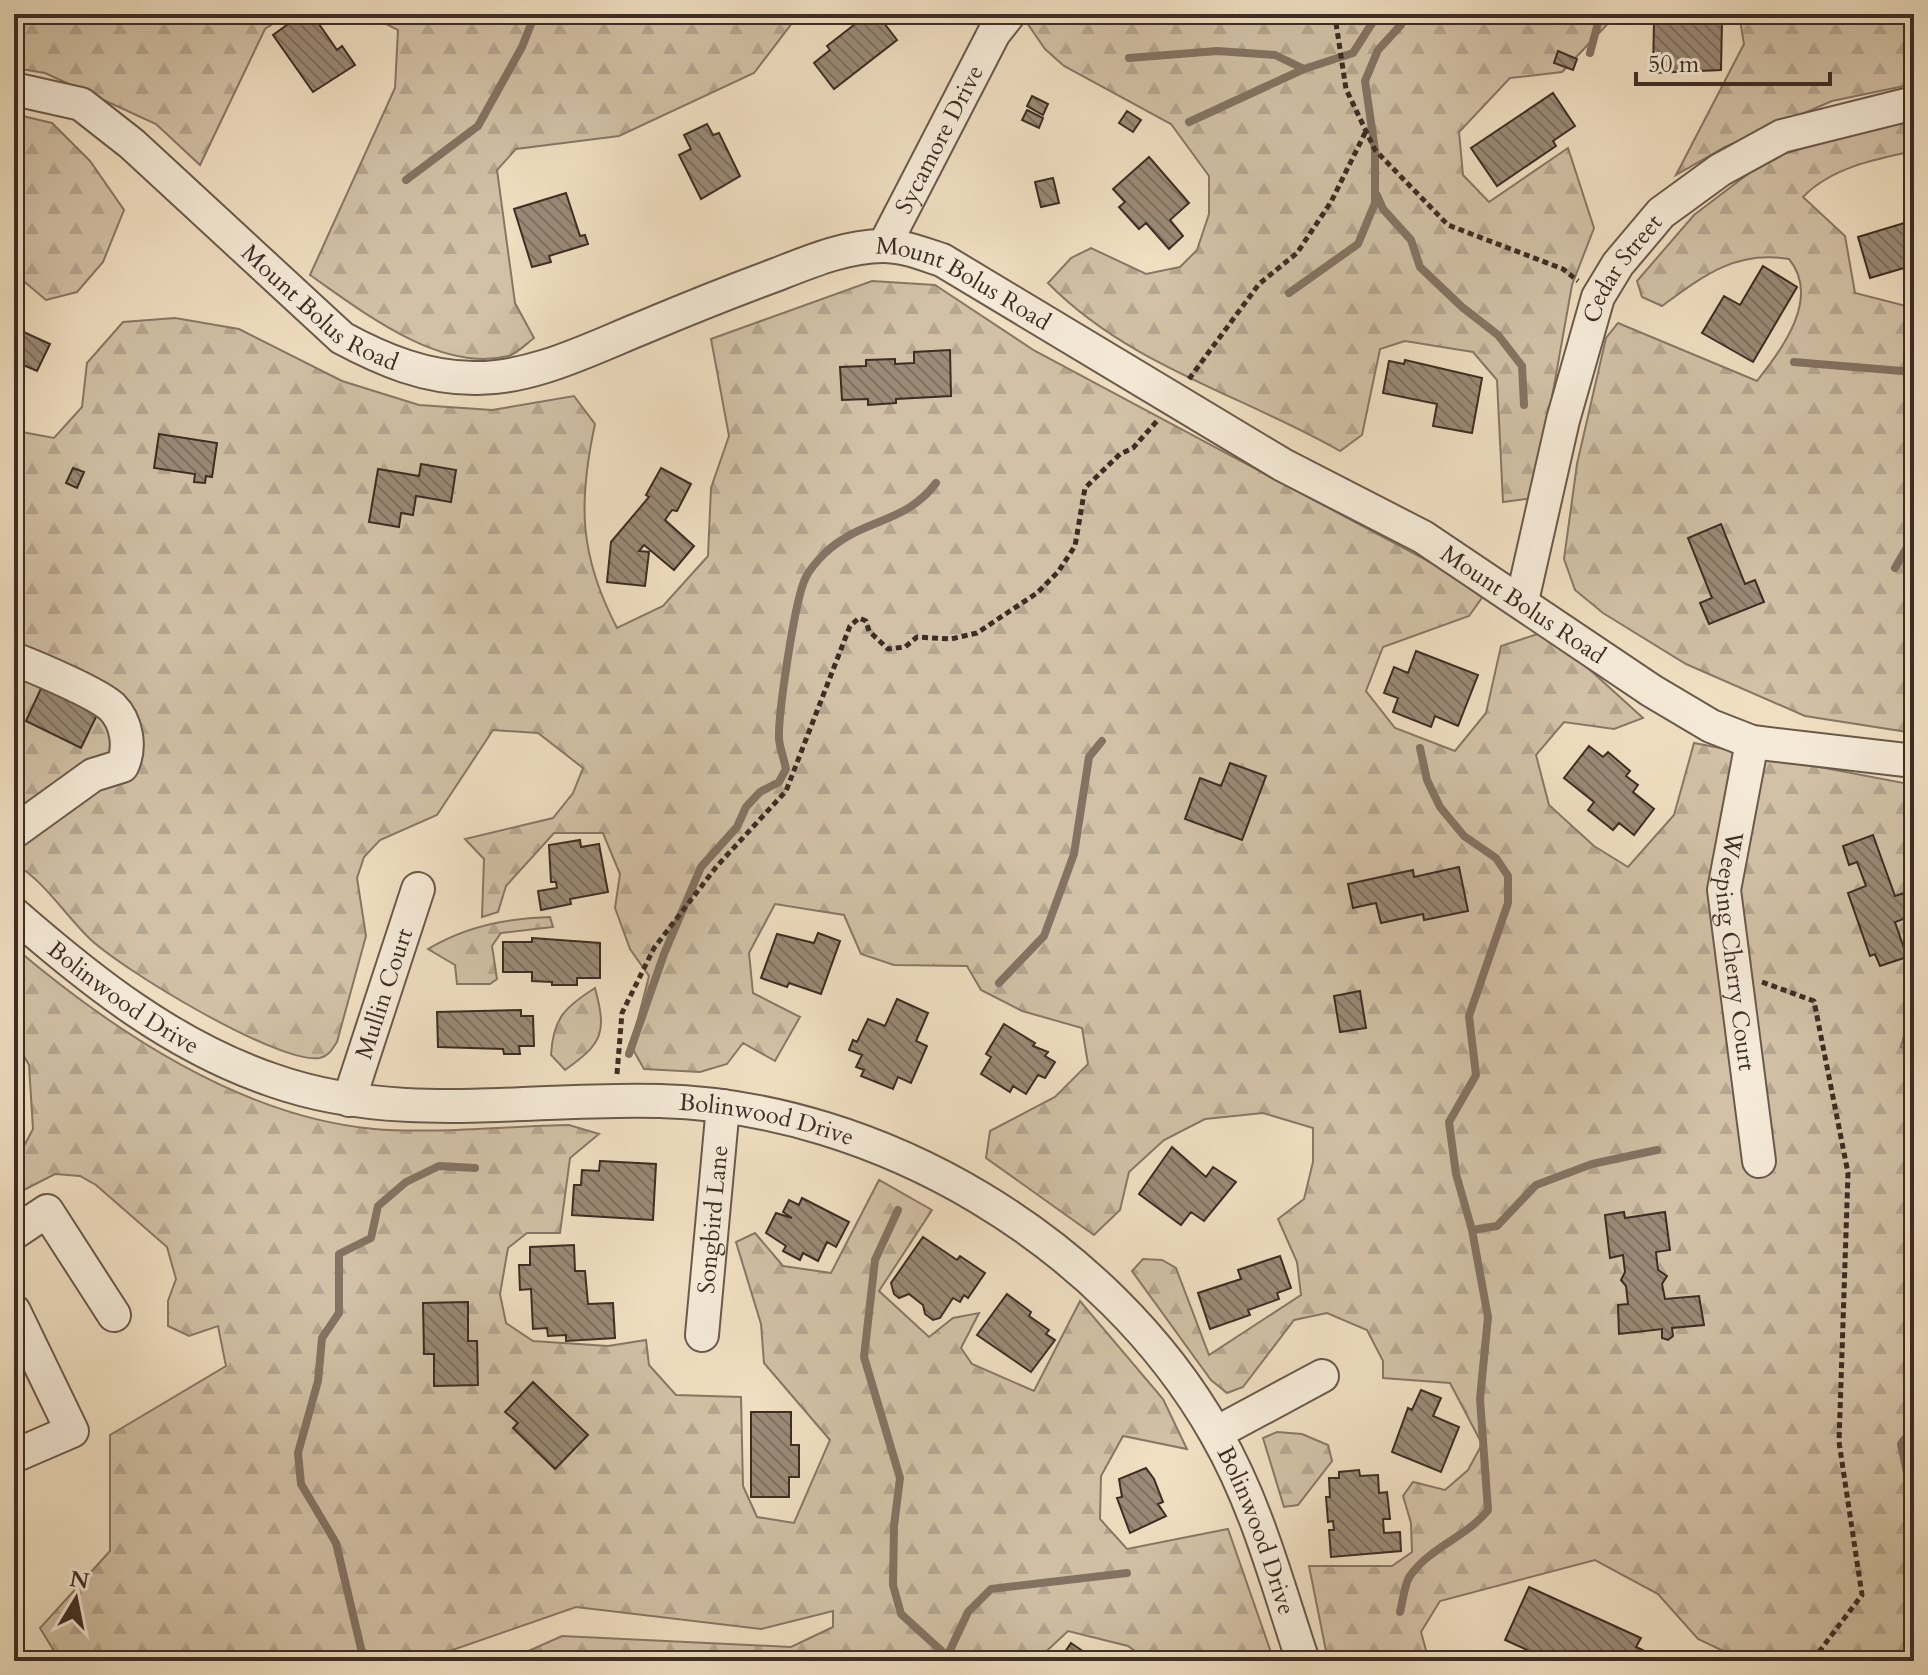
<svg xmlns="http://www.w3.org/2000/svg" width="1928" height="1675" font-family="Cardo,serif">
<defs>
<pattern id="forest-firs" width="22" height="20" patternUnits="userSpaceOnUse" patternTransform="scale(2)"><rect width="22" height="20" fill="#d2c1a6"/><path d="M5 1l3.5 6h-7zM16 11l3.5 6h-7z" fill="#b5a68f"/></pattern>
<pattern id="building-back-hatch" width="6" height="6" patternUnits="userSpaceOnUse" patternTransform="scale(2)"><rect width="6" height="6" fill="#9a8a76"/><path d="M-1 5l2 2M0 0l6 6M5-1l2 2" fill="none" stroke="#7f7161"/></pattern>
</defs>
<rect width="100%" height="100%" fill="#f0dfc1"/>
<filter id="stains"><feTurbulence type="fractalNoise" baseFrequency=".0025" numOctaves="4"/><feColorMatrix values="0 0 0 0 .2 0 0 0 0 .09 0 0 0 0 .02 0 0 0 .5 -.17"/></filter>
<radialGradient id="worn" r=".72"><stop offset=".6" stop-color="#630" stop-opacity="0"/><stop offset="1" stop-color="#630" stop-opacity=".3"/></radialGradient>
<path fill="url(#forest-firs)" stroke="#876" stroke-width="2" d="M14,14H288L265,29L200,165L156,124L45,73L14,68Z
M367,14H799L754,73L619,136L516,149L497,170L515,303L534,338C527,343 517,354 508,356C440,373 363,312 310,275L395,88L398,30Z
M1025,14H1180L1197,17L1200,14H1617L1562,72L1510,78L1459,132L1463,175L1489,202L1568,148L1594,228L1572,285L1534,498L1503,502L1497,380L1473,352L1405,341L1380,349L1362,435L1340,451C1242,395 1128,365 1048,283L1071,258L1091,248L1146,274L1180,267L1197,250L1209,214V176L1171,124L1064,66L1045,49L1023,17Z
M1739,14H1914V84L1832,101L1725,147L1676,175L1744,44Z
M14,114L52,123L90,161L124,210L103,262L77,292L46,300L14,273Z
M1914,116V151C1875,159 1831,168 1803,197L1845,236L1855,293L1914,308V733L1805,716L1686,664L1603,613L1575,590L1564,559L1577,464L1606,338L1618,323L1757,381C1782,349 1821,298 1789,259C1736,250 1703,276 1662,306L1642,297L1637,281L1694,215L1769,158Z
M872,281L935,285L1035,351L1486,592L1469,616L1383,647L1366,691L1395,728L1455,751L1486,713L1501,646L1547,631L1643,718L1614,729L1564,722L1536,755L1549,805L1594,846L1628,867L1674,815L1694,743L1914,785V999L1901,1047L1914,1052V1661H1744L1698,1639L1658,1594L1595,1560L1440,1601L1421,1632L1429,1661H1332L1326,1651L1309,1566H1392L1412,1552L1411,1523L1403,1496L1413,1482L1445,1490L1468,1470L1482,1444L1450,1383L1383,1378V1361L1367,1330L1327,1313L1294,1320L1243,1387L1227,1393L1211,1380L1132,1271L1143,1259L1162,1260L1176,1268L1209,1355L1301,1295L1297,1262L1278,1219L1304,1199L1313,1162V1128L1263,1113L1205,1119L1164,1140L1129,1172L1120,1210L1094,1235L986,1158L990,1131L1055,1097L1088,1064L1082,1028L1022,1011L981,990L967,966L894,965L861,954L844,915L775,904L749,953L753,993L800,1017L775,1061L743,1043L727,1064L700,1072L644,1069L631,1046L649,976L630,949L615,908L620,874L603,833H554L506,886L498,912L482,917L484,859L465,839L553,818L573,793L583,768L538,733L493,730L437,815L380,840L364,857L357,878L366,936L337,1042C332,1049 329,1056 320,1058C279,1065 119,968 88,937C62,911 45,882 14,863V418L22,432L54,438L82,407L87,363L123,322L175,318L239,329L342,381L419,405L492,410L574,396L595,424C578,503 579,555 617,628L663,606L708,556L711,488L729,436L711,339Z
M550,917L553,927L501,933L492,946L497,979L490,984H457L455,965L428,949C464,927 508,918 550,917Z
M14,947C113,1031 242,1117 374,1129C433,1134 508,1126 569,1125L599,1134L570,1158L560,1233H527L508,1248L500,1294L506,1323L533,1341L608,1346L646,1340L649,1365L676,1395L741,1397L743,1486L757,1517L794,1523L830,1440L764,1363L761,1324L736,1242L755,1233L783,1266L831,1273L879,1180L932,1210L879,1291L929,1337L953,1318L979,1313L961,1348L972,1364L1034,1391L1080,1301L1163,1399L1187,1449L1123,1436L1101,1476L1100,1519L1127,1549L1228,1529L1274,1661H1148L1128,1646L1068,1631L1036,1661H876L845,1657L820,1661H506L562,1636L791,1647L833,1627V1611L761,1629L576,1607L421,1661H60L40,1628L110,1551V1435L226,1366L218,1326L189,1336L168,1326V1301L176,1279L167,1247L96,1185L80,1176L55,1174L14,1195V1153L24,1146L33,1129L29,1065L14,1039Z
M595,988C607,1033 603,1043 565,1070L551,1055C553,1018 565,1007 595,988Z
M1277,1432L1302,1434L1328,1445L1332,1461L1298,1505L1284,1507L1263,1438Z"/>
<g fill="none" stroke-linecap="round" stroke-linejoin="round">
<path stroke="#847363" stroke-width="8" d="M1590,53L1598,23L1595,14
M1129,58L1217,51L1275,55L1304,69L1353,53L1378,14
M1189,122L1304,69
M406,180L478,126L522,47L535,14
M1377,195L1383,209L1411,240L1420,267L1462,307L1498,335L1522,366L1524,405
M1289,293L1358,244L1375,203V150L1365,81L1378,50L1401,25L1405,14
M1794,362L1914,372
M1895,568L1914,535
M999,983L1044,936L1074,854L1089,757L1102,741
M629,1054L664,954L701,867L737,827L746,807L760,792L779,782L786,769C784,759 780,749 779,739C778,715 795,597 806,577C810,569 819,559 825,553C862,518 904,525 936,483
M898,1210L875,1260L864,1357L900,1478L894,1526L893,1585L901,1614L946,1655
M1472,1230L1497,1226L1536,1185L1592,1164L1657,1150
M1914,1427L1901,1444L1914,1507
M1400,1612C1403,1602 1404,1584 1410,1576C1430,1547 1467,1537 1488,1510L1480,1399L1488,1317L1472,1230L1456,1174L1449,1122L1476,1075L1469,1016L1508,903V876L1496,858L1464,836L1440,807L1427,780L1420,748
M364,1661L336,1543L301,1484L298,1453L318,1381L322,1338L339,1313V1254L371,1238L378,1206L406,1182L439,1166L475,1168
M945,1661L968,1612L991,1589L1127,1573"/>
</g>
<path fill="url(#building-back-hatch)" stroke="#3d2d25" stroke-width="2" d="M302,14H312L337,50L342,46L355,65L313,92L273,35Z
M868,14H877L897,40L834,89L814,63L830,50L827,46Z
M1654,20L1722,21L1721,70L1653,73Z
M1558,51L1577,59L1573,70L1554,63Z
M1553,93L1575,126L1553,141L1556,146L1497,186L1471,148Z
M1032,96L1048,104L1043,115L1027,106Z
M1027,110L1043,118L1039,128L1022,120Z
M1127,111L1141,120L1133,132L1119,123Z
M707,124L713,135L719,133L740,176L701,199L679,155L691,149L684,135Z
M1149,157L1189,203L1170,220L1183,236L1169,249L1146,223L1139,229L1119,207L1125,202L1113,189Z
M1053,178L1059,203L1041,207L1035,182Z
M566,193L580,236L585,235L588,244L549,256L551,262L532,267L514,209Z
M1914,220V277L1908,279L1904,268L1870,278L1858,237Z
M1763,266L1797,287L1753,362L1702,333L1724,296L1740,305Z
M14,318L21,321L17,329L50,344L37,371L14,361Z
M950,350L951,396L896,399V403L868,405V399L842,400L840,367L866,366V360L895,359V364L914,363V352Z
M1405,360L1482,378L1472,433L1433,426L1437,404L1383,393L1389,361L1404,364Z
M159,434L217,443L212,477L206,476L205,483L194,482L195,474L154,468Z
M421,464L456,470L451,502L416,496L413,515L401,513L399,527L369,522L378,469L419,476Z
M73,468L84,472L77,488L66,483Z
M661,468L691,484L677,511L672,510L665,520L694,546L674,570L644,545L639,551L649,552L645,586L607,582L611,542L649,497L646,495Z
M1721,524L1745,584L1755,580L1764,602L1709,624L1700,603L1712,598L1688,538Z
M1416,651L1478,675L1458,726L1435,716L1431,727L1393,712L1398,698L1384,693L1394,667L1408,673Z
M43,684L85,704L83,708L97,715L81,748L26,721Z
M1589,746L1603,757L1608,752L1630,771L1626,776L1638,785L1633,792L1654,809L1634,835L1619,823L1613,830L1588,810L1594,802L1564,778Z
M1230,763L1266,776L1242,840L1185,819L1200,778L1221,786Z
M1873,835L1895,896L1904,893L1912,916L1895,922L1907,957L1880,966L1875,954L1870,956L1848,893L1866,886L1857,862L1849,865L1843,846Z
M580,840L581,847L599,844L608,892L570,899L571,904L541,910L538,891L557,888L556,882H551L549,845Z
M1459,867L1468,911L1424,920L1423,914L1381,923L1376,903L1353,908L1348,884L1413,870L1414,877Z
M818,933L840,941L821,994L789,983L787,987L761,978L777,934L814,943Z
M532,938L600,943V978H577V985H552V982L532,981V972H503V942H532Z
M1360,991L1366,1028L1340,1032L1334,996Z
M897,999L928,1013L916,1041L927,1046L911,1083L898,1077L893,1089L861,1076L864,1070L856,1067L862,1055L849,1050L853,1040L857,1042L868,1019L885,1026Z
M521,1010V1016H533L534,1046H519L520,1054H504L503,1049L438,1047L437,1012Z
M1004,1024L1035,1043L1033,1046L1048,1052L1045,1056L1055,1062L1045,1078L1038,1075L1026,1094L1013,1086L1010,1092L981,1074L991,1057L986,1054Z
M1172,1147L1206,1177L1213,1167L1236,1182L1204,1221L1191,1212L1181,1225L1139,1194Z
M600,1161L656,1164L653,1220L572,1215L574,1185H581L582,1170L599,1171Z
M802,1198L849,1222L836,1247L827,1242L818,1261L803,1253L800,1260L783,1251L786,1246L766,1233L776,1213L792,1218L783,1212L789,1200L799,1205Z
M1624,1212L1625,1218L1665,1212L1670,1250L1656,1252L1658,1270L1667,1276L1662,1284L1665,1299L1699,1296L1704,1325L1672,1328L1673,1336L1668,1340L1662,1338V1329L1619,1334L1618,1305L1628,1304L1626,1286L1621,1280L1625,1272L1623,1255L1610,1258L1605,1215Z
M923,1237L957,1260L960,1256L985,1273L968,1298L964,1295L960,1302L953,1298L940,1318L933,1320L925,1314L923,1305L909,1294L899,1298L894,1294L891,1283Z
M574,1245L575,1271H585L588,1304L613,1303L615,1338L566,1341V1335L548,1336L547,1328L533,1329L531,1289L520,1290L519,1265H530V1247Z
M1280,1256L1291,1288L1277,1293L1279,1299L1248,1310L1250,1315L1210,1329L1198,1293L1241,1279L1238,1270Z
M1007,1294L1031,1312L1029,1316L1049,1330L1046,1334L1055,1340L1031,1372L977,1335Z
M468,1302V1341H477L478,1385L434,1386V1354H424L423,1303Z
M533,1382L588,1435L555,1469L513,1428L518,1423L505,1412Z
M1421,1390L1441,1398L1433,1416L1459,1427L1441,1472L1392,1452L1408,1408L1412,1410Z
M751,1412H791V1445H799V1477H789V1497H751Z
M1146,1468L1154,1479L1163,1502L1158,1504L1166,1516L1130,1533L1117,1498L1122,1497L1119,1479Z
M1359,1470L1360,1476L1378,1475L1379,1493L1387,1492L1390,1519H1383L1384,1533L1400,1532L1401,1551L1331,1557L1329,1530H1334L1333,1521L1328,1522L1326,1497H1330L1329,1478H1339V1472Z
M1529,1587L1641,1638L1636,1647L1666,1661H1552L1505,1640Z
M1071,1643L1097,1661H1059Z"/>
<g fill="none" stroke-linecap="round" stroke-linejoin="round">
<g stroke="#6a5a4c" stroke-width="36">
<g id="minor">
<path id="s1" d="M14,89L81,104L132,144L342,338C383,360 426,378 474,378C532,379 590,349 642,328C687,309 732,291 778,274C811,261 847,246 883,246C904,246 923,254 942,260L1283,465L1423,537L1652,691L1711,726L1752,742L1914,761"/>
<path id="s2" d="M884,246L994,33L1009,14"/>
<path id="s3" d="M1522,601L1563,420L1598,297L1618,264L1661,213L1720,170L1782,136L1914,103"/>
<path d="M14,659C35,667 97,693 112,707C127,722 131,748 122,766L93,775L14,832"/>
<path id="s4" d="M1752,742L1724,890L1759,1161"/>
<path id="s5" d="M14,914C92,982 173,1046 272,1080C399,1125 529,1097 660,1101C880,1107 1107,1242 1216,1434C1257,1505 1277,1584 1303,1661"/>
<path id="s6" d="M349,1100L418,889"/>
<path d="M14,1233L47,1211L114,1315"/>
<path d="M14,1311L72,1431L14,1456"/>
<path id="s7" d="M702,1335L723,1106"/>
<path d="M1216,1433L1322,1376"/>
</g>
</g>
<path stroke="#3d2d25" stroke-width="5" stroke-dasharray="6 4" stroke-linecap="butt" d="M1340,14L1336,23L1346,89L1375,150L1448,225L1563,269L1578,281
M1189,379L1259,284L1297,253L1331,202L1366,131
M1762,982L1814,1001L1848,1173L1839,1442L1862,1595L1812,1661
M617,1074L622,1013L654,948L717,866L786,791L850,626L859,618L866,621L869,631L888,649L905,647L917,637L951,639L977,633L1037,593L1058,572L1075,546L1085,488L1120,454L1133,448L1157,421"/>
<use href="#minor" stroke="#f5ead7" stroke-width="32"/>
</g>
<g text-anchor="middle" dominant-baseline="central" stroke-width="7" stroke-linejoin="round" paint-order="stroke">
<g font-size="24" fill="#3d2d25" stroke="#f5ead7">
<text stroke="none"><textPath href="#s2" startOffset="120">Sycamore Drive</textPath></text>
<text stroke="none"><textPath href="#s3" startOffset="350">Cedar Street</textPath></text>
<text stroke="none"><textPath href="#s1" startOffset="1080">Mount Bolus Road</textPath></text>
<text stroke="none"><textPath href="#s1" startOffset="384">Mount Bolus Road</textPath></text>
<text stroke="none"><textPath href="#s1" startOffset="1728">Mount Bolus Road</textPath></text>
<text stroke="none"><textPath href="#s4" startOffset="212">Weeping Cherry Court</textPath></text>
<text stroke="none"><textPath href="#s6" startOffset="112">Mullin Court</textPath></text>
<text stroke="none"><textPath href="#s5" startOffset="138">Bolinwood Drive</textPath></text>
<text stroke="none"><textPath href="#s5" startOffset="808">Bolinwood Drive</textPath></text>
<text stroke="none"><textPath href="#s7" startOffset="116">Songbird Lane</textPath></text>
<text stroke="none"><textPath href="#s5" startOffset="1480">Bolinwood Drive</textPath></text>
</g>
</g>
<rect width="1928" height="1675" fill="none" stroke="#f0dfc1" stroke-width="48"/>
<rect x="16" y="16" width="1896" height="1643" fill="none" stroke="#3d2d25" stroke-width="4"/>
<rect x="24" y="24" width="1880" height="1627" fill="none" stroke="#3d2d25" stroke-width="2"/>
<g transform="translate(76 1599) rotate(10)" stroke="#f5ead7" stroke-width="6" paint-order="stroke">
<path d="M0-6L14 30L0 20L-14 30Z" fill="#3d2d25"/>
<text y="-12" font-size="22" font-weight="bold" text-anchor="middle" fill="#3d2d25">N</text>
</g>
<path d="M1636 72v12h194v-12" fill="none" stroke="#3d2d25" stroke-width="4"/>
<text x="1648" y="72" font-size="24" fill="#3d2d25" stroke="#f5ead7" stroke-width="6" paint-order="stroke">50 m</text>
<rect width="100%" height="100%" filter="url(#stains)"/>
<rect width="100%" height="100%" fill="url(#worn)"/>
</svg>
